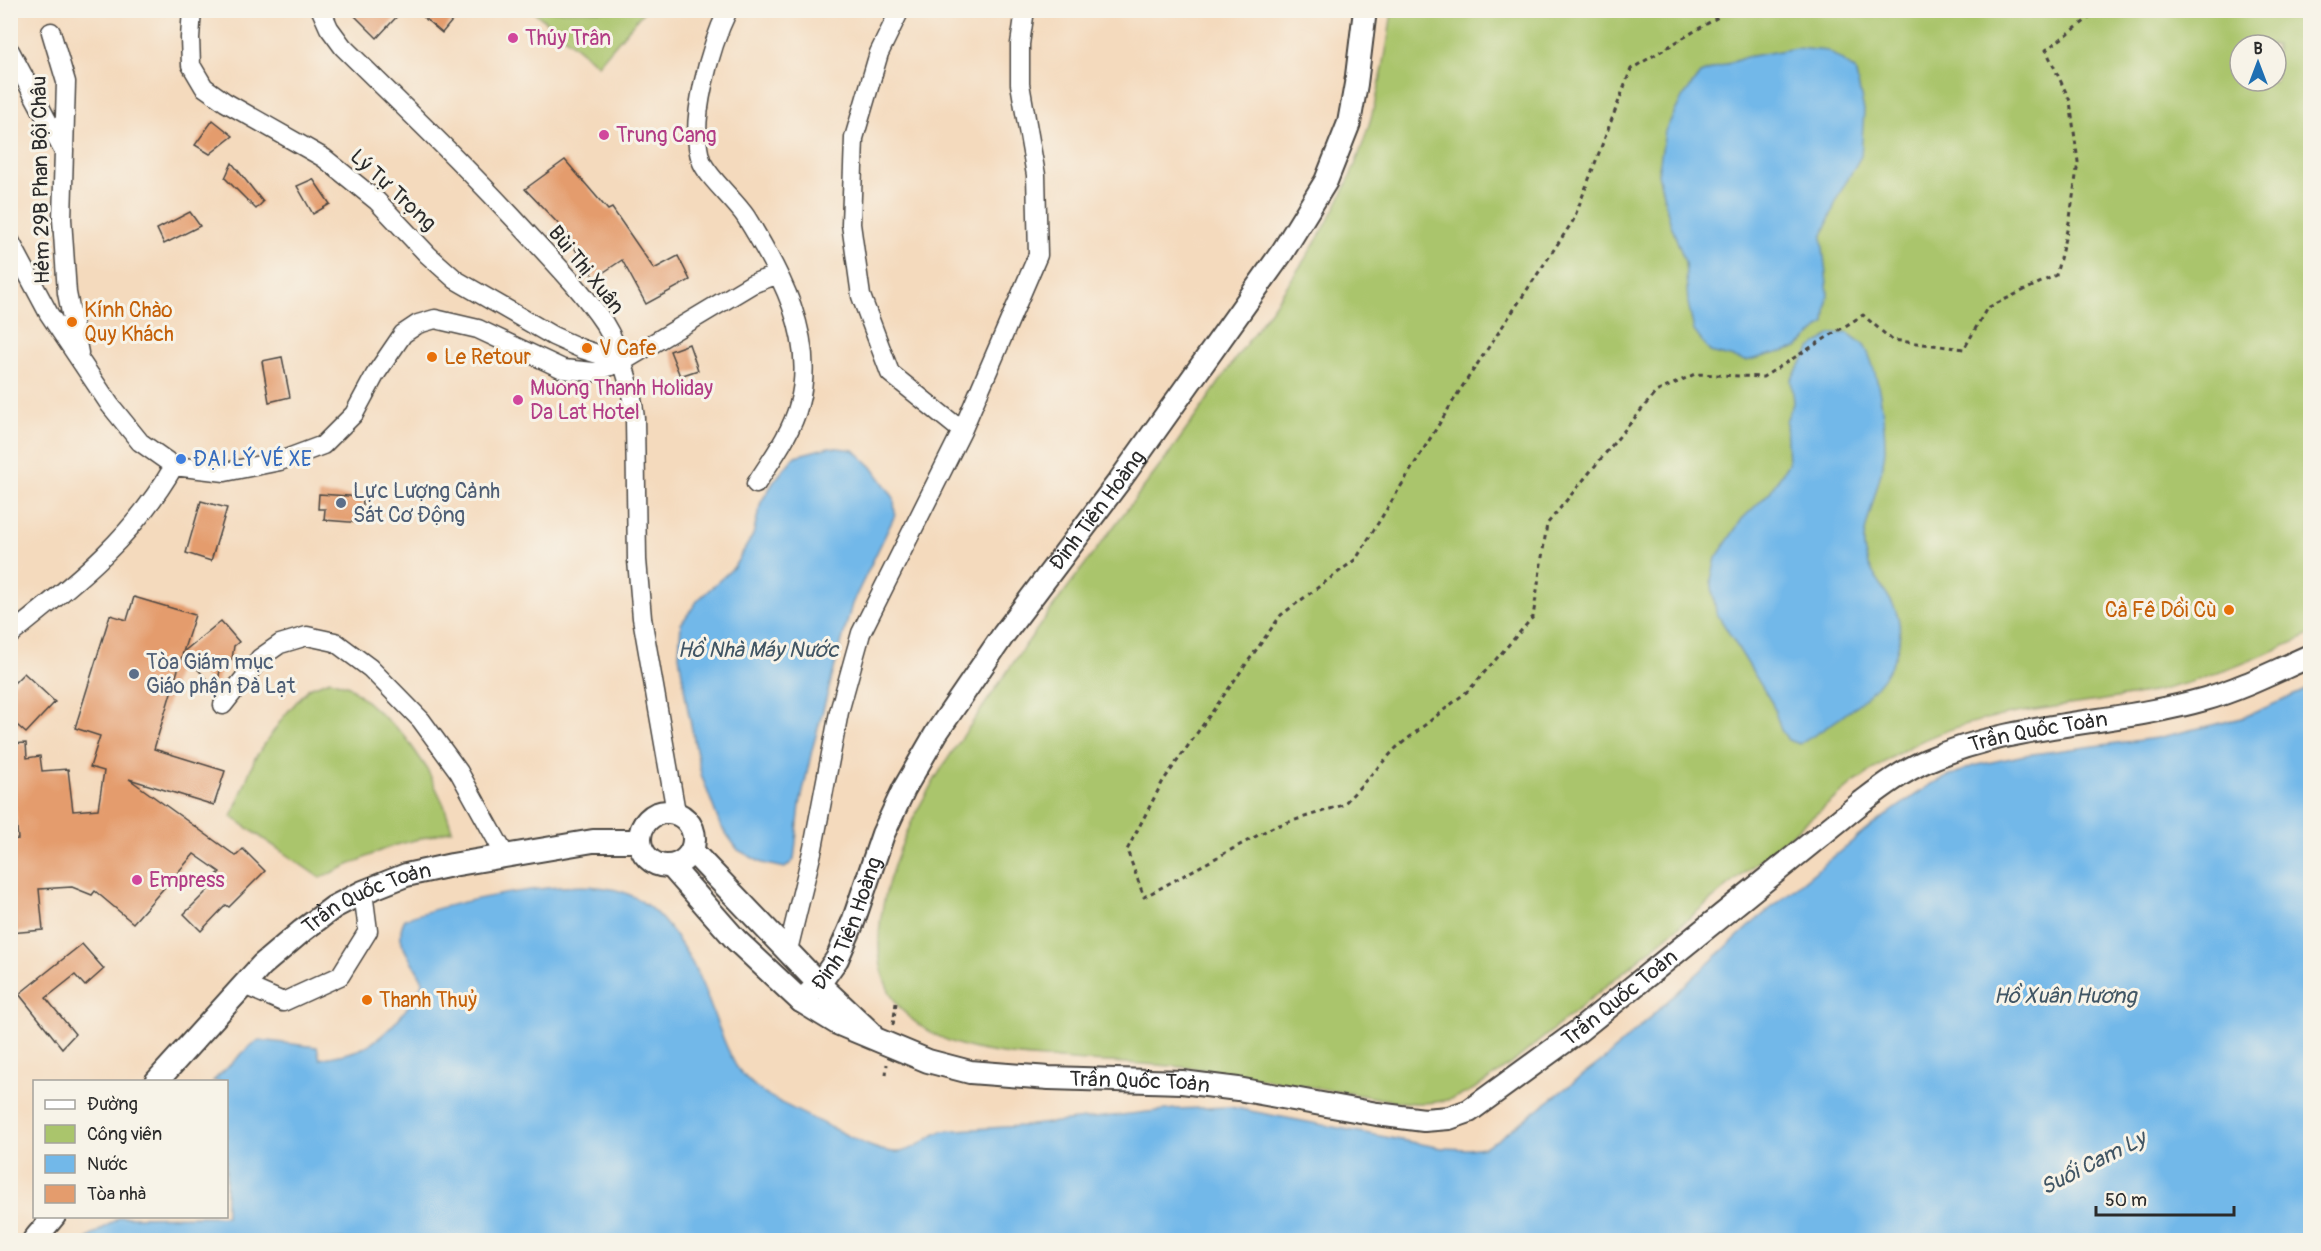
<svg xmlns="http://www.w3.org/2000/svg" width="2321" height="1251" font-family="Pangolin,sans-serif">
<rect width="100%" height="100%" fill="#f7f3e8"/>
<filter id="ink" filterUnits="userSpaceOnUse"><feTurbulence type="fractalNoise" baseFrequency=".0167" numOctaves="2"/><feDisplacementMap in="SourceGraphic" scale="12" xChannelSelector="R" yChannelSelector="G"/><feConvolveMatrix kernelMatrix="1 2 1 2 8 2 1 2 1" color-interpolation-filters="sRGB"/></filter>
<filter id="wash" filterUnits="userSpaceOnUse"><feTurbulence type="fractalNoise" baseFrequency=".008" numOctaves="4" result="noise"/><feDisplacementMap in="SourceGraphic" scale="24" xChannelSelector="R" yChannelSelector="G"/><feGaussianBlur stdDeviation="1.35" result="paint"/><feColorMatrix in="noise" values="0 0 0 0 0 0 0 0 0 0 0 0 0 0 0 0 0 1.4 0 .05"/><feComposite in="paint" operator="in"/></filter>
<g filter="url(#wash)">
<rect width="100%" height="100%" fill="#f4dabd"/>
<path fill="#aac56c" stroke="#6a784c" stroke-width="1.5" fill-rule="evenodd" d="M533,11H644L598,65Z
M1392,11H2310V635C2257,658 2209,680 2152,692C2073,708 1986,708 1913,745C1893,755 1874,770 1855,782L1516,1060C1494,1075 1473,1094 1447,1100C1415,1108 1380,1098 1348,1093C1304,1086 1260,1078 1215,1071C1168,1064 1119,1063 1072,1060C1014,1055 946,1056 903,1011C859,964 885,883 907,832C929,782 962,738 992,694C1045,614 1105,539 1163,462C1190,426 1215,388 1241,351C1274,305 1308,259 1335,208C1367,149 1384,77 1392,11ZM2240,45H2276V81H2240Z
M330,680L349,686L404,735L426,767L444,805L452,830L389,847L320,878L232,817L255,758L284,716L309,688Z"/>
<path fill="#72b8e9" stroke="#4e728a" stroke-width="1.5" d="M1796,48L1828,51L1855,70L1864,110L1861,156L1838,196L1822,238L1828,293L1825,323L1797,348L1746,361L1710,352L1694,331L1688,303L1685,262L1670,222L1658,174L1665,131L1682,98L1700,74L1746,57Z
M1848,333C1853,337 1862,342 1865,347C1879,373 1885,420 1885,449C1884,465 1878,483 1874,498C1871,511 1862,535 1864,547C1868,584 1906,599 1899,642C1892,688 1836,722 1800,744L1788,740L1781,730L1772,703L1716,612L1711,580L1716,558L1742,519L1770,492L1788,464L1786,421L1794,401L1791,379L1811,348L1831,334Z
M829,447L854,450L872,467L894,498L895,515L852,604L812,750L800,805L794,860L785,868L762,863L738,850L720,825L701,774L687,705L679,655L681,624L698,600L734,567L753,535L761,502L775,480L795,456Z
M2310,688V1240H85L120,1217L226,1216V1082L213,1081L249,1047L259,1040L317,1047L320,1059C334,1056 352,1054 365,1047C391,1033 409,1008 423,982C415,961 391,943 405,919C455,901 573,875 623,892C650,902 667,923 682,946C707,983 715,1028 736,1066C741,1074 751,1083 758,1089C780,1104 806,1115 830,1127C850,1136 871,1150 893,1152C911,1154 926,1138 942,1131L1022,1126L1175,1109L1230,1107L1442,1148L1468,1149L1484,1147L1497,1140L1607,1057L1748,927L1871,826L1931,784L1973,766L2025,755L2157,738L2242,718Z"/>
<g id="blocks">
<path fill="#e49c6d" d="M349,10H403L377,38Z
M415,10H461L442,33Z
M213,120L233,136L210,154L195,145Z
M565,160L608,210L612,208L654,269L678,256L690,280L646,304L622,260L595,278L568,239L571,237L525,189Z
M232,163L263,202L256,209L225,178Z
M313,179L330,204L313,214L297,186Z
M190,212L200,226L164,244L157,229Z
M689,344L698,370L680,376L670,351Z
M282,357L290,397L269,402L262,361Z
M319,494L363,497L362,523L324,520L325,509H318Z
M201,501L227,508L211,561L186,553Z
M134,597L195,615L183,652L221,621L239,642L234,646L232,659L220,670L218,682L212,685L183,653L154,749L225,771L214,805L129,779L236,856L243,849L265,871L229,907L226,905L201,931L184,914L209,889L206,885L220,872L194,854L133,923L95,891L92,895L72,887L39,889L43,930L10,933V840L18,839L15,807L10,808V744L26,743L27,758L40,756L42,771L68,769L73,811L98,809L104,771L90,767L100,736L75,728L110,615L127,620Z
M24,673L55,702L26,733L10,719V687Z
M82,944L104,969L85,986L75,975L46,998L75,1034L62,1048L19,994Z"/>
</g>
</g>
<g filter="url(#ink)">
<use href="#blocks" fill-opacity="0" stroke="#494541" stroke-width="1.5"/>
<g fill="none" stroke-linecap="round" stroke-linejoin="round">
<g stroke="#494541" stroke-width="21">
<path id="minor" d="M192,10L190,38L191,65L204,87L225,102L324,158L377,201L428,255L456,280L553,336L582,349L622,362
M321,10L329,28L343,47C406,109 470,170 530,236C555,263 583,292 604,323C621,351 631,386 635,418L637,560L642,618L676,812
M728,10C711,45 688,122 701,160C707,177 735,200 746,217C779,270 817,338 799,404C792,432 772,459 756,484
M900,10L879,53L854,138L851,224L861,296L890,373L962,431
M51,32L66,82L62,219L67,293L79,353
M10,51L63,150
M10,241L49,314L110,405L140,442L174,466L225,472L280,461L323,445L354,414L375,375L403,334L418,324L435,319L478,329L563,369L594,372L622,362L752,284L778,274
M10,635C75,583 132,539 174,466
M223,705L260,658L280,644L307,636L335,642L370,668L421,720L459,772L505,855
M788,950L813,848L839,712L861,633L962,431L1038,255L1036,175L1020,84V44L1025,10
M244,985L283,1002L340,976L368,931L363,892"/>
</g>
<g stroke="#494541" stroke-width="26">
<g id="major">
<circle cx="667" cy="839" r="27"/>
<path d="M692,851L819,984L870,1032"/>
<path id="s1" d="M671,866L736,940L801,1001L837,1023L928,1061L970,1072L1049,1078L1182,1082L1238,1089L1377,1114L1424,1120L1449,1118L1469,1111L1576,1033L1862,802C1882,787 1903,771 1926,761C2014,722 2114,725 2205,699C2241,689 2276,671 2310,656"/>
<path id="s2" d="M801,1001L819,984L837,959L853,922L883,834L904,789L937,732L1004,634L1120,480L1283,251L1326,181L1349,123L1356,84L1365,10"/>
<path id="s3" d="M156,1082L262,965L302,931L334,907L363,892L406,875L452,865L593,841H640"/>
<path d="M34,1240L54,1216"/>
</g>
</g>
<path stroke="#494541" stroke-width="3" stroke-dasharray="4.5 4.5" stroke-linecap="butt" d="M1719,10L1720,16L1631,69L1573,221L1460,390L1356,559L1281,615L1163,781L1127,850L1144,897L1273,827L1343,805L1396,748L1469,690L1533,617L1547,524L1656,392L1695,374L1763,377L1863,315L1892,340L1964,349L1987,308L2056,275L2070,218L2078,162L2070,101L2046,50L2100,10
M893,1025L896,1003
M886,1075L887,1064"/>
<use href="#minor" stroke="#fff" stroke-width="18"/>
<use href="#major" stroke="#fff" stroke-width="22"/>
</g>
</g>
<g fill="#d1479c" stroke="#f7f3e8" stroke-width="2">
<circle cx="513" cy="38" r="6"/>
<circle cx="604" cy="135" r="6"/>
<circle cx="518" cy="400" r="6"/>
<circle cx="137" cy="880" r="6"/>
</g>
<g fill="#e8710a" stroke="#f7f3e8" stroke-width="2">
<circle cx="72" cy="322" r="6"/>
<circle cx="587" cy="348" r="6"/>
<circle cx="432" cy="357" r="6"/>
<circle cx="2229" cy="610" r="6"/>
<circle cx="367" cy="1000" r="6"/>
</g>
<circle fill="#3f7fe0" stroke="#f7f3e8" stroke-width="2" cx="181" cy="459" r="6"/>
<g fill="#5c6f8a" stroke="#f7f3e8" stroke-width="2">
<circle cx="341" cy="503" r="6"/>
<circle cx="134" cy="674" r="6"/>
</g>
<g text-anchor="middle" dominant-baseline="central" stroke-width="6" stroke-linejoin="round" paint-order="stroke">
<g font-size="21" fill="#b23c85" stroke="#f7f3e8" text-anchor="start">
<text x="525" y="38">Thúy Trân</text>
<text x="616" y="135">Trung Cang</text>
<text x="530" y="388">Muong Thanh Holiday<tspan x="530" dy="24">Da Lat Hotel</tspan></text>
<text x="149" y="880">Empress</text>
</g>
<g font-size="21" fill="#2b2b2b" stroke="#f7f3e8">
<text transform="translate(41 180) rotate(-91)">Hẻm 29B Phan Bội Châu</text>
<text transform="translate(393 190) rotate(43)">Lý Tự Trọng</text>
<text transform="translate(586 270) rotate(51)">Bùi Thị Xuân</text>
<text stroke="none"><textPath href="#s2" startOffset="578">Đinh Tiên Hoàng</textPath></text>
<text stroke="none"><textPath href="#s1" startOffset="1568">Trần Quốc Toản</textPath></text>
<text stroke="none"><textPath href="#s3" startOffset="284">Trần Quốc Toản</textPath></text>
<text stroke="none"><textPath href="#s2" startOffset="92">Đinh Tiên Hoàng</textPath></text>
<text stroke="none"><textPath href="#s1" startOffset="1064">Trần Quốc Toản</textPath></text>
<text stroke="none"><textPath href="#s1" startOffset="542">Trần Quốc Toản</textPath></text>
</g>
<g font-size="21" fill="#c56008" stroke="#f7f3e8" text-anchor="start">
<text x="84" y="310">Kính Chào<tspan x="84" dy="24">Quy Khách</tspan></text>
<text x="599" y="348">V Cafe</text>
<text x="444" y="357">Le Retour</text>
<text x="2217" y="610" text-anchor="end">Cà Fê Dồi Cù</text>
<text x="379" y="1000">Thanh Thuỷ</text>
</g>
<g font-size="21" fill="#366cbe" stroke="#f7f3e8" text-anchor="start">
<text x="193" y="459">ĐẠI LÝ VÉ XE</text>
</g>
<g font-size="21" fill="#4e5e75" stroke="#f7f3e8" text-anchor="start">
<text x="353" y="491">Lực Lượng Cảnh<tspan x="353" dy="24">Sát Cơ Động</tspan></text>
<text x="146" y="662">Tòa Giám mục<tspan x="146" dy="24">Giáo phận Đà Lạt</tspan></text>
</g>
<g font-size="22" font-style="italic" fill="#405564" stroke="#f7f3e8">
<text x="758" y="650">Hồ Nhà Máy Nước</text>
<text x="2065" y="996">Hồ Xuân Hương</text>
<text transform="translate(2093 1163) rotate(-27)">Suối Cam Ly</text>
</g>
</g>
<rect width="2321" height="1251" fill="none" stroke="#f7f3e8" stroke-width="36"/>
<rect x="33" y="1080" width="195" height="138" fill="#f7f3e8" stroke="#a5a39c" stroke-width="1.5"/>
<rect x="45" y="1100" width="30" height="9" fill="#ffffff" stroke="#a5a39c" stroke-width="1.5"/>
<text x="87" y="1110" font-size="18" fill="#2b2b2b">Đường</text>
<rect x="45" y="1125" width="30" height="18" fill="#aac56c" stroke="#a5a39c" stroke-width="1.5"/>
<text x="87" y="1140" font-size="18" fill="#2b2b2b">Công viên</text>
<rect x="45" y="1155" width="30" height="18" fill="#72b8e9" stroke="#a5a39c" stroke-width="1.5"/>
<text x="87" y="1170" font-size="18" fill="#2b2b2b">Nước</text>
<rect x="45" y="1185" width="30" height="18" fill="#e49c6d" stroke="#a5a39c" stroke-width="1.5"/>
<text x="87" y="1200" font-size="18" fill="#2b2b2b">Tòa nhà</text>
<g transform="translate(2258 63)"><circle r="28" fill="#f7f3e8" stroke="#a5a39c" stroke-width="1.5"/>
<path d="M0-4.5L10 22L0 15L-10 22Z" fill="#1f6fb2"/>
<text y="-9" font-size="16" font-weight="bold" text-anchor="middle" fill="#2b2b2b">B</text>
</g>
<path d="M2096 1206v9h138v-9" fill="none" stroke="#2b2b2b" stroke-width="3"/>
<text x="2105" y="1206" font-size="18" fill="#2b2b2b" stroke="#f7f3e8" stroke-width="4.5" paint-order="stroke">50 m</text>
</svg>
